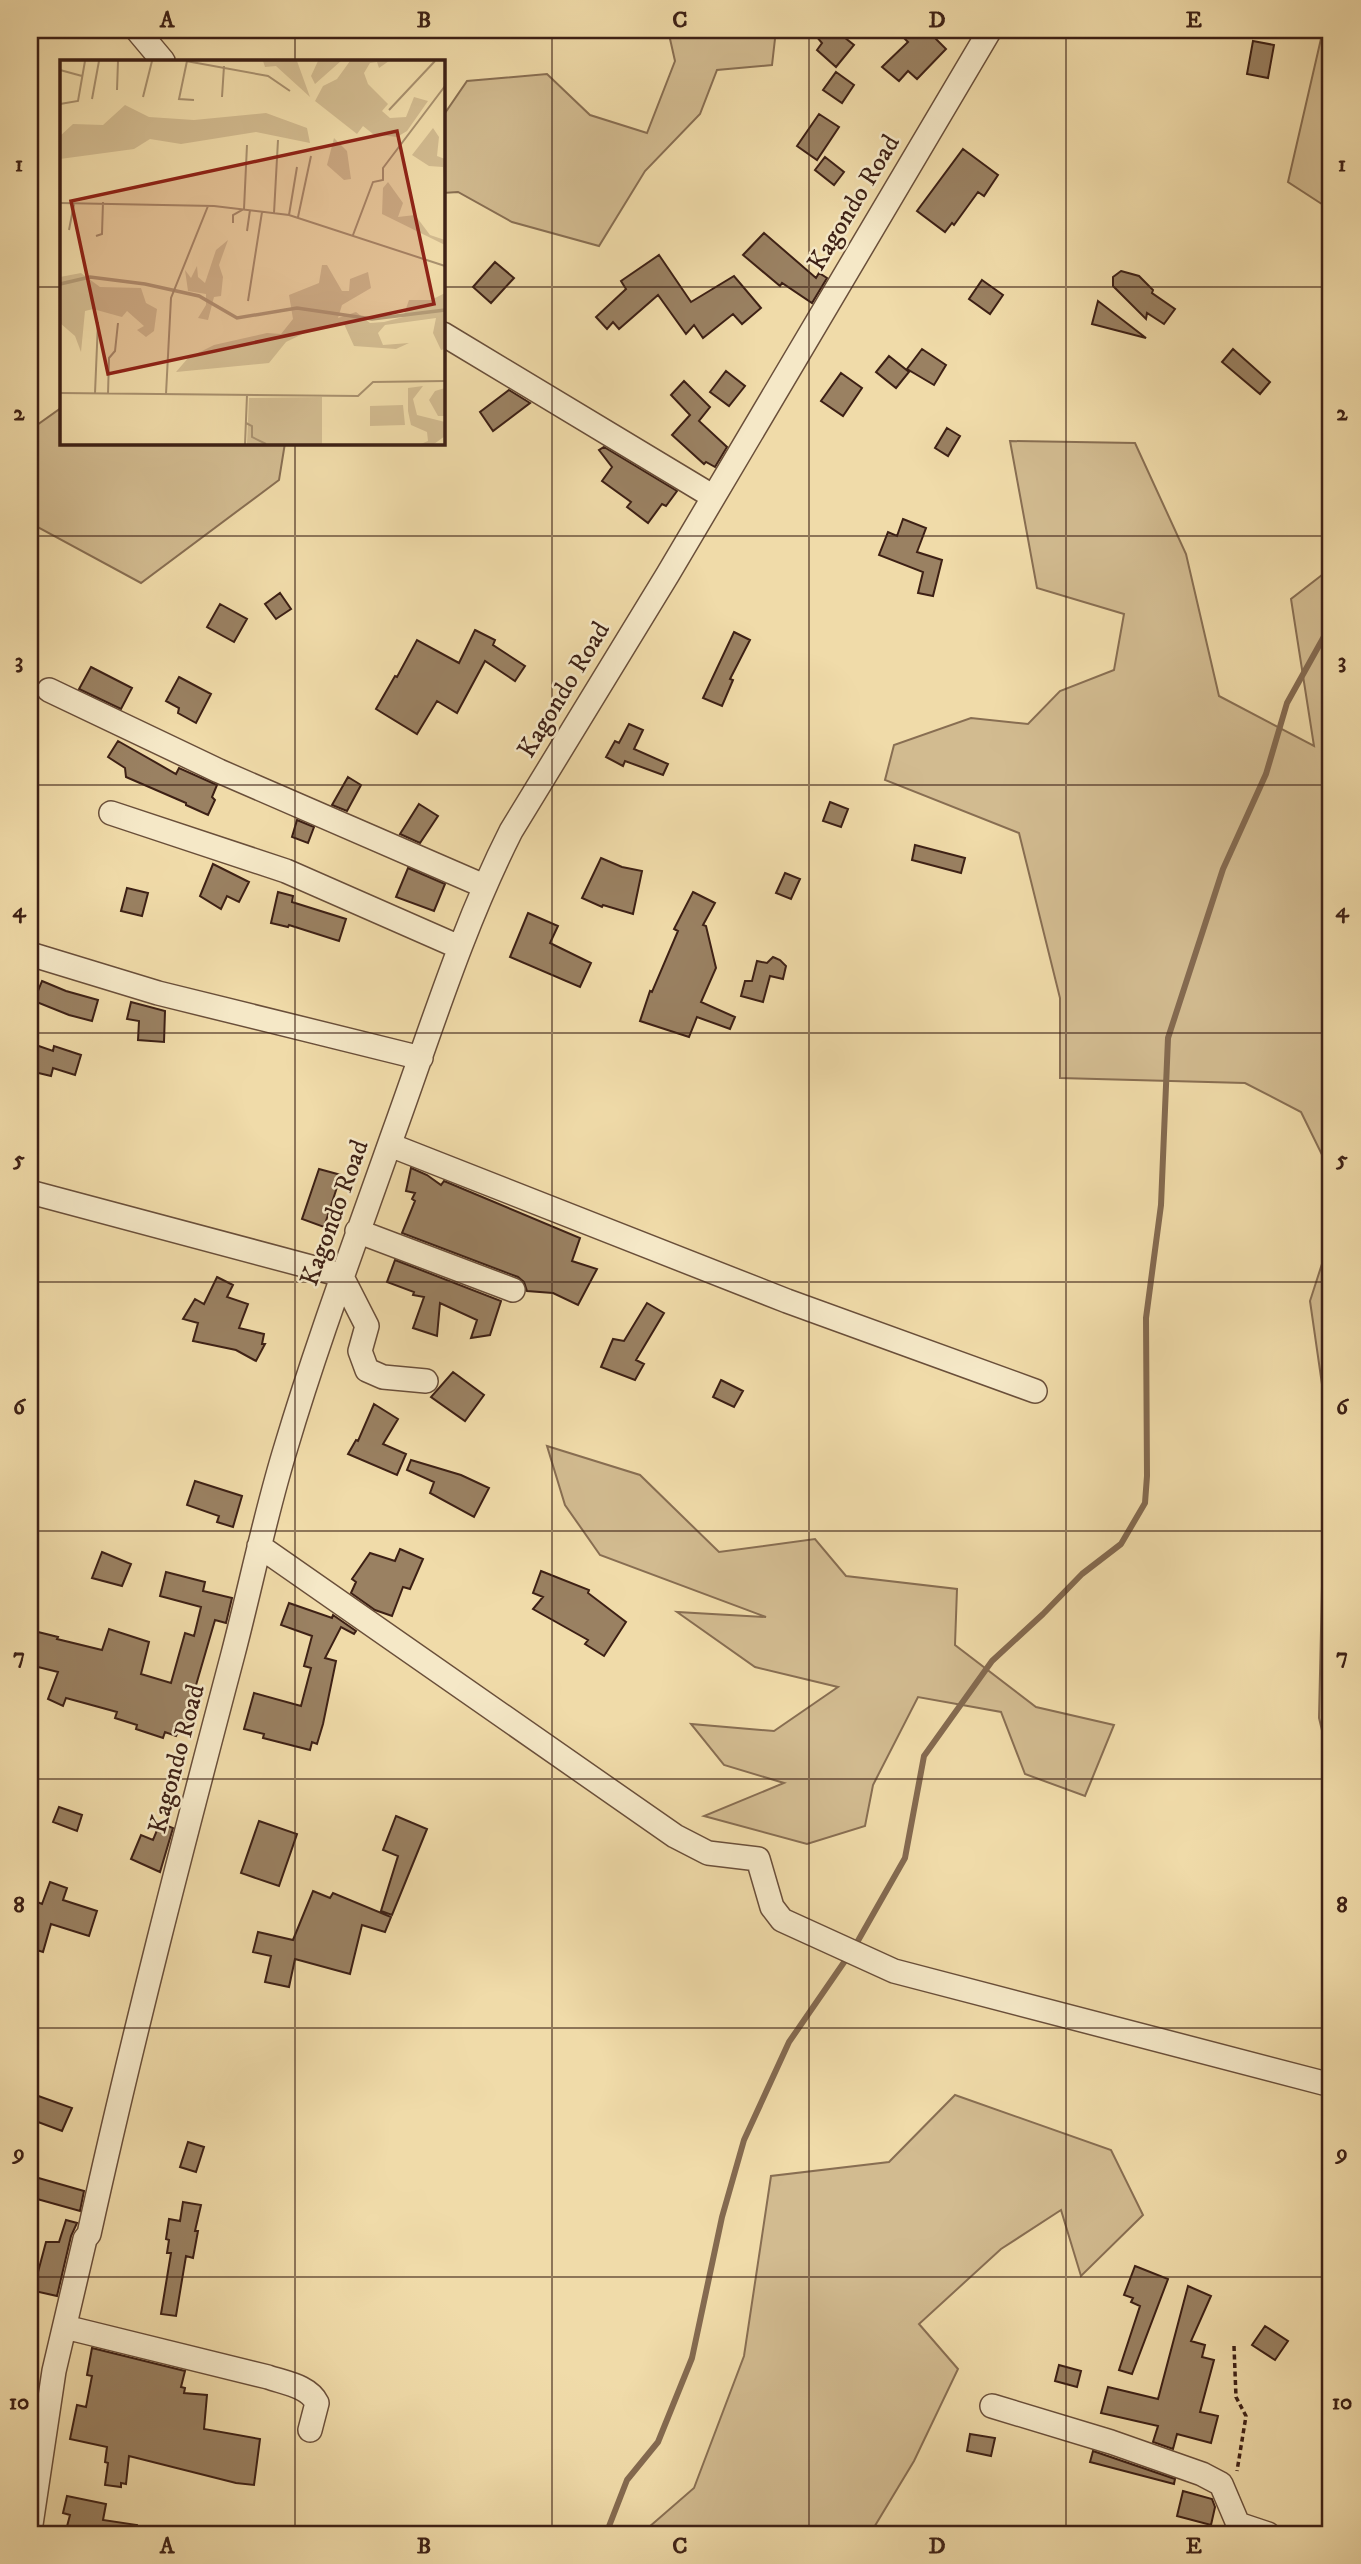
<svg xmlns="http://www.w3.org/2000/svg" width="1361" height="2564" font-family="'IM FELL DW Pica',serif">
<rect width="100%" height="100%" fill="#f0dba9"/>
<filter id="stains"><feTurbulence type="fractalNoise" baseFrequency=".00286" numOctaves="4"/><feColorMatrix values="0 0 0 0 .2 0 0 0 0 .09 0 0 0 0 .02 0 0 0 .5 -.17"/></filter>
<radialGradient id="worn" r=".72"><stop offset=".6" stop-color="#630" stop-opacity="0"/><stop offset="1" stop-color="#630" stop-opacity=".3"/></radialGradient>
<path fill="#d2bb90" stroke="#886e52" stroke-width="2" d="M668,30H776L772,65L717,70L700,114L645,171L599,246L512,222L458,192L443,193V116L467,81L547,74L590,115L647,133L675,61Z
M1323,30H1331V210L1288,182Z
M61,408V443H285L279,480L141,583L30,523V430Z
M1010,441L1135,443L1186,554L1219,696L1314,746L1291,599L1331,568V1173L1301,1112L1245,1083L1060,1078V998L1019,833L885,780L894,745L971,718L1028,724L1060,691L1114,670L1124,614L1037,588Z
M1331,1236V1768L1319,1718L1326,1412L1310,1301Z
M547,1446L640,1475L719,1552L815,1539L846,1576L957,1589L955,1645L1036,1707L1114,1725L1085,1796L1025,1774L1001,1712L918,1697L873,1785L865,1826L807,1844L704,1816L784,1783L724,1765L691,1724L774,1731L838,1687L755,1667L677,1612L766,1617L600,1555L565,1505Z
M955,2095L1111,2150L1143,2215L1081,2276L1061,2210L1001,2249L919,2324L958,2369L914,2461L870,2534H641L694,2488L744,2356L771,2176L889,2162Z"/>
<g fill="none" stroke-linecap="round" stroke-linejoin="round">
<path stroke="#846a50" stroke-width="6" d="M855,1946L905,1858L924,1756L992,1661L1043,1614L1082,1574L1121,1544L1145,1503L1147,1476L1146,1318L1161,1205L1168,1038L1223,869L1266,774L1287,703L1331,624
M606,2534L627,2480L658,2442L692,2358L722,2217L744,2140L789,2042L849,1955"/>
</g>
<path fill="#9a8162" stroke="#3d2015" stroke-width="2" d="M811,30H835L854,45L836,67L817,50L822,43Z
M896,30H927L946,49L917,79L908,71L899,81L882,67L908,42Z
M1253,41L1274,45L1268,78L1247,74Z
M836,72L854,85L842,103L823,90Z
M819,114L839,127L817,160L797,146Z
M963,149L998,175L984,196L978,192L954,225L952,223L945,232L917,211Z
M825,157L844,172L834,185L815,170Z
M764,233L816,278L819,273L827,278L812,303L782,283L780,286L743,255Z
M659,255L691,302L734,276L761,308L742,324L733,314L703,338L694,325L686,334L658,295L619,329L613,322L607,329L596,317L626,289L621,281Z
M495,262L514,278L491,303L473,287Z
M1121,271L1139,276L1153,290L1152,293L1175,309L1164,324L1147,313L1146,319L1113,286V277Z
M982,280L1003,295L990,314L969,299Z
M1098,301L1146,338L1092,324Z
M922,349L946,365L934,385L907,369Z
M1233,349L1270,382L1260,394L1222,362Z
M889,356L909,372L896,388L876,372Z
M726,371L745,386L729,406L710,392Z
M841,373L862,388L843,416L821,401Z
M684,381L710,407L699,421L727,447L715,467L706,462L704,464L672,435L690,415L671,395Z
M509,390L530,403L493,431L480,412Z
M947,428L960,436L948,456L935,448Z
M604,447L677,491L666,506L662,504L648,523L627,507L631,502L602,481L612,467L599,450Z
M903,519L926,528L917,552L942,560L933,596L918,593L923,572L879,555L888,532L897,536Z
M280,593L291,609L276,619L265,604Z
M220,604L247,619L234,642L207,627Z
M475,630L495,640L493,645L525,666L515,681L485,661L457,713L437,701L417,734L376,709L395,676L397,677L417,640L459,663Z
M734,632L750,640L730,679L733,680L722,706L703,698Z
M91,667L132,688L121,709L79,689Z
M179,677L211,694L196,723L178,713L179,708L166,701Z
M629,724L643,730L634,749L668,764L663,775L625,761L623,766L606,757L615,741L619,743Z
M118,741L176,774L179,768L217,785L212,797L215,800L208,815L186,805V803L126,777L125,768L108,757Z
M348,777L361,785L347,811L332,805Z
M830,802L848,809L841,827L823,821Z
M419,804L438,816L420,843L400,834Z
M297,820L314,827L308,843L292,837Z
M915,845L965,858L961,873L912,860Z
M601,858L622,867L642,871L633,914L603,905L602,907L582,898Z
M213,864L249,882L239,902L227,896L221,909L200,896Z
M408,868L445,884L434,911L396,897Z
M785,873L800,879L791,899L776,893Z
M127,888L148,893L142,916L121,911Z
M278,892L293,896L292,902L346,919L339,941L289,925L288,927L271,923Z
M693,892L715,903L703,925L706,926L716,968L701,1002L735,1017L730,1029L697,1017L689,1037L640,1021L650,991L652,992L678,931L674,929Z
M528,913L558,926L550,943L591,963L580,987L510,957Z
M773,957L780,960L786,966L783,979L770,976L763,1002L741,996L745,981H752L757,961L767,963Z
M42,981L66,991L98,1000L92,1021L69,1015L34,1001Z
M131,1002L165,1011L164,1042L138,1040L139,1021L127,1019Z
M30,1043L53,1051L54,1046L81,1055L75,1075L53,1068L51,1076L30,1071Z
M411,1168L427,1175L441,1185L444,1181L580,1238L572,1261L597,1269L578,1305L553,1293L527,1291L524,1282L518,1277L402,1233L415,1201L412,1199L415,1193L406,1191Z
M319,1169L341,1175L324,1227L302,1219Z
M395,1260L501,1301L490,1335L471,1338L477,1320L440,1303L437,1336L413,1328L424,1297L413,1295L414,1292L387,1282Z
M217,1277L233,1285L227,1297L248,1304L239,1328L264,1334L262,1344H265L256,1361L236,1350L193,1341L198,1323L183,1319L195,1299L204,1304Z
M647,1303L664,1313L636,1360L644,1364L635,1380L601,1367L613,1339L624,1341Z
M453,1372L484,1395L465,1421L431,1397Z
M721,1380L743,1391L734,1407L713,1397Z
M374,1404L398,1419L383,1444L406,1454L397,1475L348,1454L356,1440L358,1441Z
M411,1460L461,1475L489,1488L474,1517L430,1493L434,1482L407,1470Z
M195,1481L242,1496L233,1527L217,1522L219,1516L187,1505Z
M400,1549L423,1559L410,1589L403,1587L392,1616L375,1610L351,1593L356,1582L352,1579L370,1553L395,1561Z
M102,1552L131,1564L122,1586L92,1578Z
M541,1571L589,1590L588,1593L626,1622L604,1656L585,1644L588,1640L533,1609L543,1597L533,1593Z
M166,1572L205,1582L203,1591L232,1598L226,1623L215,1620L194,1692L200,1694L191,1734L178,1732L176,1736L165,1732L163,1738L136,1729L137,1725L115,1718L117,1712L66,1698L63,1706L48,1699L58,1672L30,1665V1647L34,1631L58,1637L57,1639L102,1650L109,1629L149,1642L141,1674L171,1683L185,1633L194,1636L201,1607L160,1596Z
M289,1603L332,1618L333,1615L356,1631L354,1634L341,1627L325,1658L336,1661L323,1724L317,1744L312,1742L310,1750L263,1738L264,1734L244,1729L254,1693L301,1706L311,1668L304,1666L312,1636L281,1625Z
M59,1807L82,1815L77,1831L53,1822Z
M396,1816L427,1829L392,1915L381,1911L398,1856L383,1850Z
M259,1821L297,1834L279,1886L241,1873Z
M160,1823L173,1828L160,1872L131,1859L141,1835L153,1840Z
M50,1882L67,1888L63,1900L97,1911L89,1936L51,1924L43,1952L30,1948V1899L42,1904Z
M313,1891L330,1898L333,1893L391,1917L385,1932L362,1925L350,1974L295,1959L289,1987L265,1982L271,1956L253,1952L258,1932L293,1940Z
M30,2093L72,2108L62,2131L30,2119Z
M188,2142L204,2147L196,2172L180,2167Z
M35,2177L84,2191L80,2211L30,2197Z
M183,2202L201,2205L195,2231H198L193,2258L186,2256L176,2316L161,2314L171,2253H167L169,2240L166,2239L169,2219L180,2221Z
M66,2220L77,2223L71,2236L57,2296L30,2290V2270L38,2272L46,2242H59Z
M1135,2266L1168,2279L1132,2374L1119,2370L1140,2306L1131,2302L1133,2298L1124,2295Z
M1188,2286L1211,2296L1191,2341L1205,2345L1202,2357L1214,2360L1200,2412L1218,2416L1211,2443L1177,2434L1173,2449L1153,2442L1158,2426L1101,2413L1108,2387L1158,2399Z
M1265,2326L1288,2341L1275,2360L1252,2345Z
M92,2348L185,2371L181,2387L185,2388L184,2393L207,2395L204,2429L260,2439L254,2485L236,2483L129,2456L126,2484L121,2483V2487L105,2485L108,2463L105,2462L107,2447L70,2439L77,2405L86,2407L92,2376L87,2375Z
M1059,2365L1081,2371L1077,2387L1055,2381Z
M970,2434L995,2438L991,2456L967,2451Z
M1093,2451L1175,2479L1174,2484L1090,2462Z
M1183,2491L1212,2499L1215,2507L1211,2525L1177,2516Z
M67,2496L106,2504L103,2520L137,2525L136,2534H65L70,2515L63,2513Z"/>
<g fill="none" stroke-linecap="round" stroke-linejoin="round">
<g stroke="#6a4f3a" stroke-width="26">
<path id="minor" d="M137,30L163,61
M443,334L712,496
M49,690L219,771L484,886
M111,813L286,871L459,947
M30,954L158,993L421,1058
M390,1145L787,1301L1035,1391
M30,1192L341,1275L367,1326L360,1351L367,1370L383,1377L426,1381
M357,1231L513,1290
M259,1546L675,1836L708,1853L758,1859L772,1907L782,1920L894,1971L1331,2085
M65,2327L268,2377C285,2383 309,2386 317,2403L310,2430
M992,2406L1111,2442L1202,2474L1221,2484L1238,2524L1268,2534
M30,2531L54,2371L85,2239L89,2234C132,2039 182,1847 233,1654C251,1585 265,1515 286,1447C317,1343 355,1242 391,1140C429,1036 461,930 511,831L668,574L990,30"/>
</g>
<path stroke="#3d2015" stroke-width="3.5" stroke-dasharray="5 3.5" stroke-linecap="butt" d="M1234,2346L1236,2397L1246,2416L1237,2471"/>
<use href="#minor" stroke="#f5e8c7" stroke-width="23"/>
</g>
<path fill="none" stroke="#3d2015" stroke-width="2" stroke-opacity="0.55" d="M295,30V61M552,30V2534M809,30V2534M1066,30V2534M30,287H61M443,287H1331M295,443V2534M30,536H1331M30,785H1331M30,1033H1331M30,1282H1331M30,1531H1331M30,1779H1331M30,2028H1331M30,2277H1331"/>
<g text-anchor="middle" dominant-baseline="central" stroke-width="5" stroke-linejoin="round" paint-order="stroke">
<g font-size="26" fill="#3d2015" stroke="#f5e8c7">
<text transform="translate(854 203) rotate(-59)">Kagondo Road</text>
<text transform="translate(564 690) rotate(-59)">Kagondo Road</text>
<text transform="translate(335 1213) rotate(-70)">Kagondo Road</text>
<text transform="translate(177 1759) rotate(-75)">Kagondo Road</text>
</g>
</g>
<g transform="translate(60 60)">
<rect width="385" height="385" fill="#f0dba9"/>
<path d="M203,1H237L250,37L216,6L205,7ZM258,1H281L255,24L251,16ZM290,1H329L319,8L317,2L310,3L304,13L308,24L328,44L322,51L330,58L346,57L354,37L368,41L347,71L337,77L313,74L303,66L297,74L255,41L263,26L277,19ZM65,45L89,57L134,60L206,53L247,68L250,83L196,72L121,84L90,79L74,89L0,99V76L13,64L43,65ZM373,68L379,77L377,96L385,99V133L383,107L369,106L352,95ZM274,78L287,91L291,119L284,120L267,105ZM328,122L343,143L338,157L355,155L370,175L385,180V185L322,154L323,128ZM168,180L159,205L163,217L161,236L154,237L148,260L138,258L146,245V234L128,231L125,210L131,218L137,206L138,217L145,223L156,190ZM262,205H267L282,231H289L290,219L308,212L311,228L282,245L278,258L296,252L310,263L324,262L343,257L349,240H371L385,233V289L381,290L373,273L376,258L325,265L318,273L323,285L349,283L336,289L294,286L284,264L255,268L226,282L209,303L116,312L128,298L154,285L207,273L221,274L233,259L229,235L259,223ZM21,213L40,227L81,228L86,243L97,249L94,271L86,277L77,270L84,266L67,251L62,257L33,249L25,251L21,292L15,276L0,263V217ZM363,326L353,339L357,355L385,362V376L374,384H361L368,381L367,372L351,365L348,351V328ZM385,328V356H378L369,340L375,331ZM262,337V384H187L189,338ZM343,345L345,365L310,366V346Z" fill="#d2bb90"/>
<path fill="none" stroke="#b39b77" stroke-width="3.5" d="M0,224L30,217L85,224L139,236L177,258L237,248L312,259L385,250"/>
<path fill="none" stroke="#a8906e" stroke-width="2" d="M126,1L208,16L230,31M127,1L119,39L134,40M0,10L22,16M57,30L58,1M83,37L92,1M162,37L164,6M32,39L39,1M0,44L18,41L25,1M329,50L375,1M0,143L154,146L229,155L385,206M214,153L218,80M229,155L237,107M238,157L251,96M173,163V155L184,149L187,85M9,170L14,144M187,171L190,150M293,175L313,122L323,120V108L385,26M36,176L42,174L43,142M188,241L202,152M0,333L298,336L313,322L385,321M35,333L38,262M48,334L49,298L55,291L58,263M106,334L111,238L148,146M186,363L192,366V377L206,384M185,384L187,335"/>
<path fill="#8f2418" fill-opacity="0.15" stroke="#8f2418" stroke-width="3.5" d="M337,71L374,244L48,314L11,141Z"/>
<rect width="385" height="385" fill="none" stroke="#3d2015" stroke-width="3.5"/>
</g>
<rect width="1361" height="2564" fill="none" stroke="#f0dba9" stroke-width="77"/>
<rect x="38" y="38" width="1284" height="2488" fill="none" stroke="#3d2015" stroke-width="2.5"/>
<g font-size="23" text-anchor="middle" font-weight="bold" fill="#3d2015">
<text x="167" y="27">A</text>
<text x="424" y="27">B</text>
<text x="680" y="27">C</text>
<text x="937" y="27">D</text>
<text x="1194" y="27">E</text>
<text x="19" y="171">1</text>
<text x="1342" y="171">1</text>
<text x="19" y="420">2</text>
<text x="1342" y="420">2</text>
<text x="19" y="668">3</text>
<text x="1342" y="668">3</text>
<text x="19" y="917">4</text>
<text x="1342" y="917">4</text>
<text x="19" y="1166">5</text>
<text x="1342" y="1166">5</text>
<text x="19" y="1414">6</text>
<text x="1342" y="1414">6</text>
<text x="19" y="1663">7</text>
<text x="1342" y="1663">7</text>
<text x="19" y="1912">8</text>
<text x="1342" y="1912">8</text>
<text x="19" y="2160">9</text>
<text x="1342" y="2160">9</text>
<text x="19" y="2409">10</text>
<text x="1342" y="2409">10</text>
<text x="167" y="2553">A</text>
<text x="424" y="2553">B</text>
<text x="680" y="2553">C</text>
<text x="937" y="2553">D</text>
<text x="1194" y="2553">E</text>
</g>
<rect width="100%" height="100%" filter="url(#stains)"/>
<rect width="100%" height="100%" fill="url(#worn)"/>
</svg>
